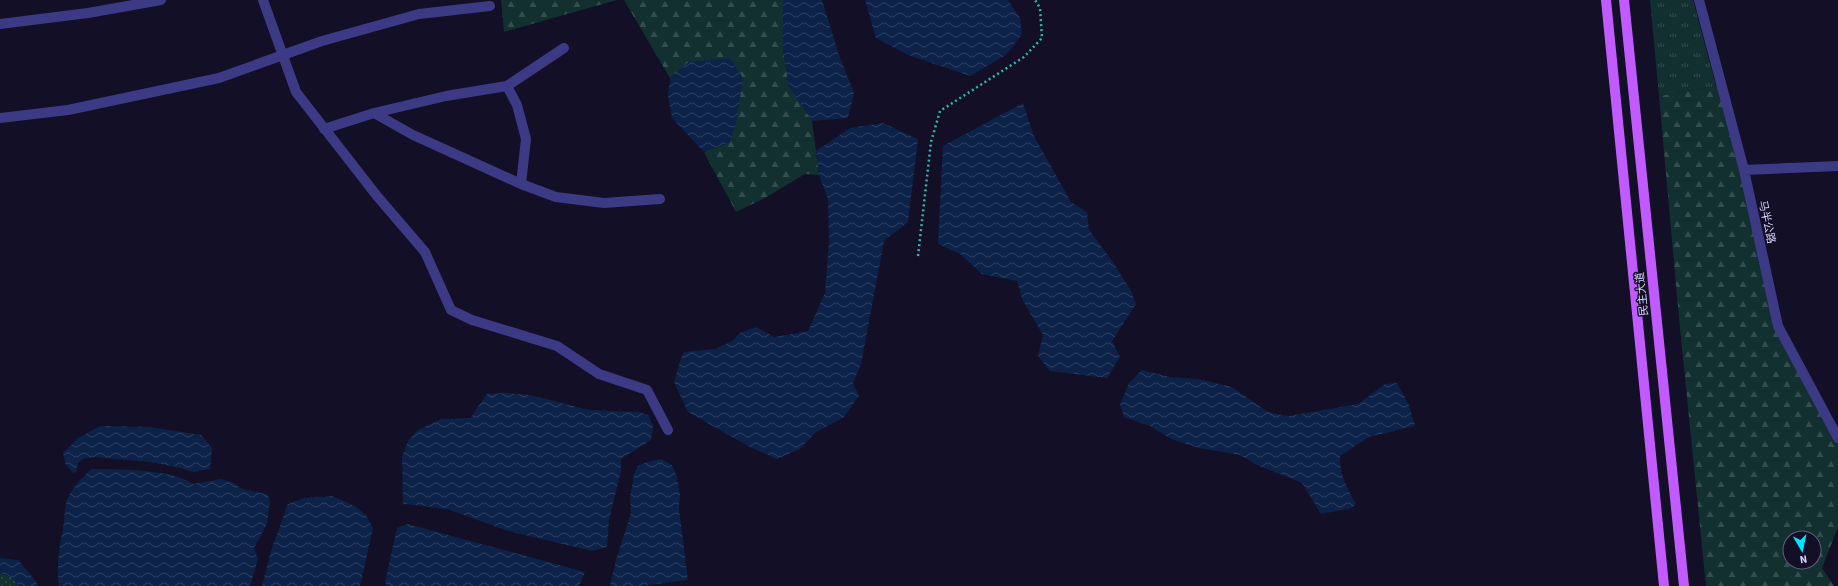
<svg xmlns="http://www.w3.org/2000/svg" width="1838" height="586" font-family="'Source Sans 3','Noto Sans SC',sans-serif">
<defs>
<pattern id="grass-dots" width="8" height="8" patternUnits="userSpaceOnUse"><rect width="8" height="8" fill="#12302f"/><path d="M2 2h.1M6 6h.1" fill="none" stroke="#344d4e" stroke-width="1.8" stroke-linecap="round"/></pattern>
<pattern id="forest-firs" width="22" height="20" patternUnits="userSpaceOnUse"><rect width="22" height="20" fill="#12302f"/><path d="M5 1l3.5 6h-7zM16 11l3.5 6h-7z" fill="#344d4e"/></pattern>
<pattern id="park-tufts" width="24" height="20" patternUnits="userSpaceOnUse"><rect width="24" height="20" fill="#12302f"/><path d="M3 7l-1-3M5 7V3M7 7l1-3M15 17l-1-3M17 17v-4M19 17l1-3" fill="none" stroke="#344d4e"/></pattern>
<pattern id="water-waves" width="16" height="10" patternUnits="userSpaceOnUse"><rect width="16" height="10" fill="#0c2248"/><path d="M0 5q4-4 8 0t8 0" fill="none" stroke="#2f4163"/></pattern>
</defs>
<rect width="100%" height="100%" fill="#130f26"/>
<path fill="url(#grass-dots)" d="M0,573L11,577L19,586H0Z"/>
<path fill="url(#forest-firs)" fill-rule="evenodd" d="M501,0H617L504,32Z
M624,0H783V49L789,86L812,121L819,175L805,174L765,198L736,212L704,152L730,142L689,62L670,78Z
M1721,85L1778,326L1838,438V527L1822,568L1834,586H1706L1679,318L1659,96ZM1790,538H1814V562H1790Z"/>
<path fill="url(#park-tufts)" d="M1650,0H1693L1716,86L1659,96Z"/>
<path fill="url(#water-waves)" d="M783,0H822L839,55L854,93L848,118L812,121L789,87L783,49Z
M865,0H1008L1020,18L1022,34L1006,55L970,76L908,55L876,38Z
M730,58L743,78L737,119L730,142L704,152L672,118L668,95L670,78L689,62Z
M1023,103L1034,136L1071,202L1087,212L1089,230L1113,262L1131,291L1136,304L1112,341L1120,357L1107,378L1050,371L1038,356L1043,335L1023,301L1017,281L982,274L960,254L938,244L943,146Z
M883,123L918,139L908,222L884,241L861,364L853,383L859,396L843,418L816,432L800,449L777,459L750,447L688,412L674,382L681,358L684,352L715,349L732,341L740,333L756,327L775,337L808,331L825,293L829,242L828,199L819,175L816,151L850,128Z
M1142,370L1170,377L1198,379L1232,387L1268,412L1288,416L1358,404L1385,384L1397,383L1409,405L1415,426L1369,437L1340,456C1339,474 1347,488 1356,504L1352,508L1321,514L1302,483L1290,478L1259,466L1240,455L1199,448L1171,439L1150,426L1124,417L1120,405L1129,383Z
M506,393L530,395L589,410L639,412L648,415L653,426L651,440L621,459V471L609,520L607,547L592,551L508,531L447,509L406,504L403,505L402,457L408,441L418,430L441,419L471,418L477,408L487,394Z
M100,426L149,427L201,435L212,448L210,469L193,472L177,467L149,462L94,457L83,459L78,463L76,472L73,473L66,465L63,453L78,438Z
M661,459L672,465L677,477L680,495L679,509L688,580L641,586H610L616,560L631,513L630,498L634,474L638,466L650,461Z
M91,469C116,469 173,469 193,484L221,479L234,483L242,489L267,494L270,500L267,524L254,548L258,559L250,586H59C56,563 60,544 64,522C65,516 64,509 66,504C69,490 81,479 91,469Z
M332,496L355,506L366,515L373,528L360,586H262L271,551L288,504L304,498Z
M408,524L585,572L579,586H387L385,582L397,528Z
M0,558L18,560L35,580L38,586H19L11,577L0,573Z"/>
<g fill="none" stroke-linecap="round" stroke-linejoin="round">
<path stroke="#2fb8b0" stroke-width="2.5" stroke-dasharray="2 3" stroke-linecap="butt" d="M918,256L931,142L940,111L1024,57L1042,38L1040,8L1035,0"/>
<path stroke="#3d3a85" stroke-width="10" d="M263,0L296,92L377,196L425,252L451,310L472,320L557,346L599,374L647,390L668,430
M1699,0L1744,170L1778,326L1838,438
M0,24L88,13L161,0
M564,48L507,86L517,105L526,139L521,184L556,197L604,203L660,199
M374,113L446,96L507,86
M0,118L68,110L219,78L322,41L419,14L490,6
M324,129L374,113L413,135L521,184
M1744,170L1838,166"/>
<path stroke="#c25bff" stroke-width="10" d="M1606,0L1664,586
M1624,0L1684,586"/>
</g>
<g text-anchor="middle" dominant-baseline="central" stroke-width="3" stroke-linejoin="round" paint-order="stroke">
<g font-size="11" fill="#d9d4ff" stroke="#130f26">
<text transform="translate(1767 222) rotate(78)">马半公路</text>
<text transform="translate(1642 294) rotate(-96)">民主大道</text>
</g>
</g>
<g transform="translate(1802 550) rotate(171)"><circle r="19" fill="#130f26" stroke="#625e7d"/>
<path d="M0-3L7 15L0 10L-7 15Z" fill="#00e5ff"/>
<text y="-6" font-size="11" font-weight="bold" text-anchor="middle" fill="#d9d4ff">N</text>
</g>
</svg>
